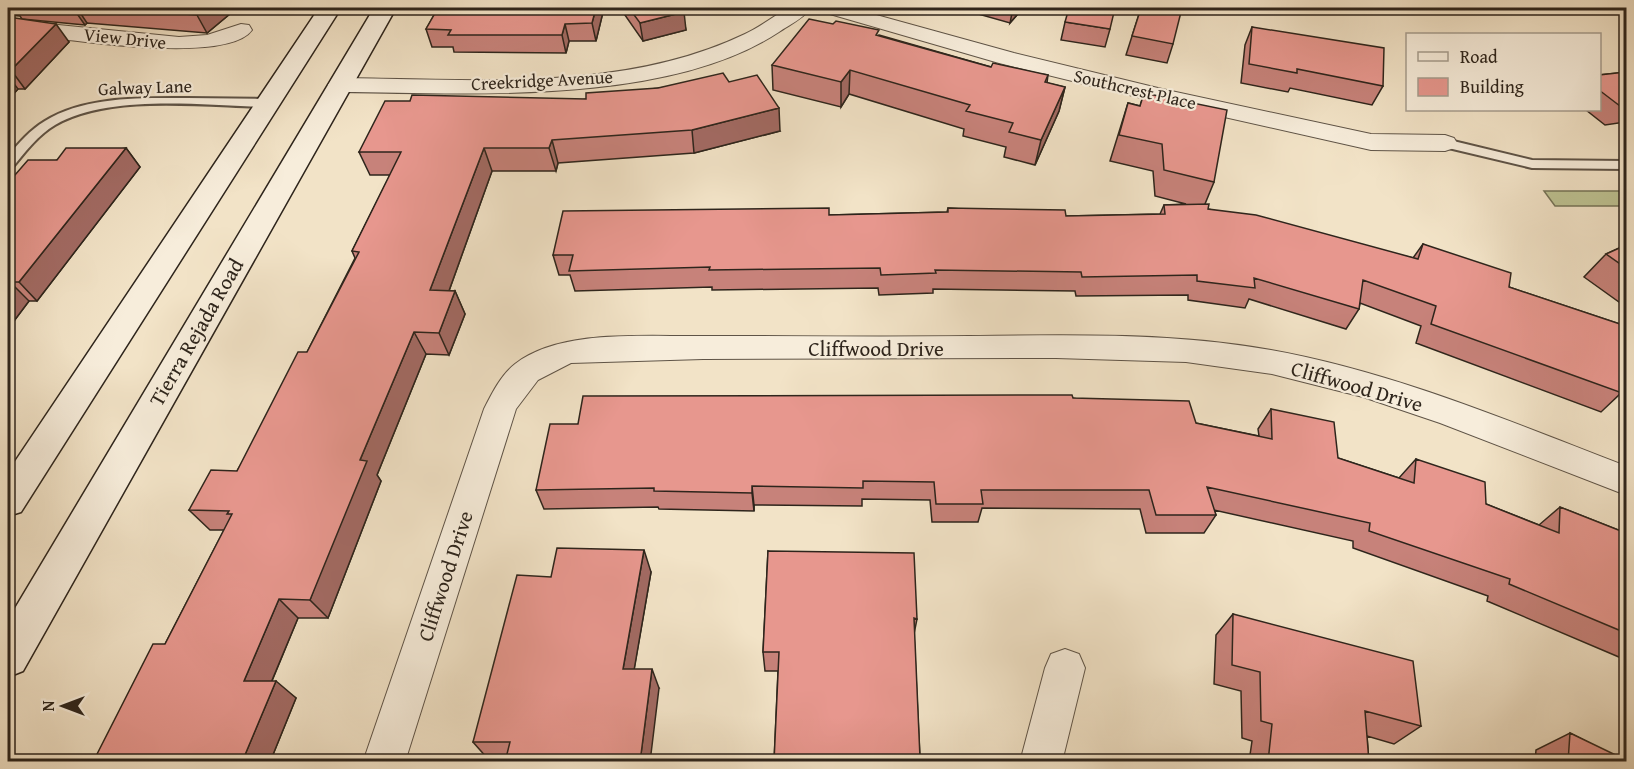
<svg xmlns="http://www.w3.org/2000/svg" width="1634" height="769" font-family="'Gentium Book Plus',serif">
<rect width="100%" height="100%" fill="#f2e3c7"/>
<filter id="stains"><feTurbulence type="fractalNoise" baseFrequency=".00333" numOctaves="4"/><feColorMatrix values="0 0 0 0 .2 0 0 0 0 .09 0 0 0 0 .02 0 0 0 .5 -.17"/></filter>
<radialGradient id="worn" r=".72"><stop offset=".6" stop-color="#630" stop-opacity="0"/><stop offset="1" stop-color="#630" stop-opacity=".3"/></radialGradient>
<path fill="#bec393" stroke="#767458" stroke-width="1.5" d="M1544,191H1626V206H1555Z"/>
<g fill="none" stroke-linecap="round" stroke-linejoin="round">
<g stroke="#5f5447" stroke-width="4">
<path id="service" d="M187,98L268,99L274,103L268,107C205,106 111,93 55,125C38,135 25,152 13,167L8,168V156C19,143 30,130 45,121C85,96 141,98 187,98Z
M1445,139L1532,160L1626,161V169L1532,168L1440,146L1439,143Z"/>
</g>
<g stroke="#5f5447" stroke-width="2">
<path id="minor" d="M788,8H811C804,18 789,25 779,32C667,106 470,93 340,92L332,90L328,85L332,80L340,78C473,79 622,93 745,34C760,27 774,16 788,8Z
M820,8H851L1014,53L1162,89L1371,134L1445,135L1454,138L1457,143L1454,148L1445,151L1371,150L1162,103L999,63L823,12Z
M8,20L179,37L207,35L241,24L249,25L252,30C226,67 52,37 8,32Z
M703,336C792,336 880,337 969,336C1069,335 1171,332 1271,350C1394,372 1511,422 1626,466V495L1440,423L1363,397L1272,374L1186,362L1056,358L703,359L571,363L538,380L516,409L405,762H363L484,409C492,393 501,375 515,364C561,328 648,337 703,336Z
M1065,649L1079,654L1085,668L1062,762H1020L1045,668L1051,654Z"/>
</g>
<g stroke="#2e251c" stroke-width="3">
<path id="secondary" d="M319,8H341L21,512L8,516V472Z
M374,8H396L23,671L8,677V620Z"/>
</g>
<use href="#service" fill="#f7eddb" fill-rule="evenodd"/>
<use href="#minor" fill="#f7eddb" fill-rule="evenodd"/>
<use href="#secondary" fill="#f7eddb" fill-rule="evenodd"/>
</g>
<path fill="#c7827a" stroke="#2e251c" stroke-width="1.5" d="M8,8H237L207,33L87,23L85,25L22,19L20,16L8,15Z
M438,8H604L596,41H569L566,53L454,52L453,47H432L426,29Z
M620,8H681L686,30L643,41Z
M957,8H1023L1010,23Z
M1141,8L1173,44L1167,63L1126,55Z
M8,17L69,42L25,89H18L8,100Z
M1065,22L1110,29L1105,47L1061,40Z
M1252,27L1383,86L1372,105L1290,88L1288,92L1241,83L1245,45Z
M879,35L991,67L1048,75L1047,83L1065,87L1059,111L1035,165L1004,157L1006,147L963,136L964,129L849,94L841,107L773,90L772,65Z
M1626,72V123L1625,122L1605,125L1586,110H1599V75Z
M729,82L780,131L694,153L558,163L556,171H492L449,291H455L465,314L449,355L426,354L377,475L381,481L328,618H298L272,681L296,698L270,762H93L165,644L224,530H210L189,510L237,471L307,352L355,258L352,251L390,175H370L359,152L586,99L658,88Z
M1144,93L1214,182L1205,204L1208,209L1413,258L1423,244L1509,287L1626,326V398L1619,395L1601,412L1416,343L1421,326L1360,303L1359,309L1346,329L1249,299L1245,308L1188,300V295L1076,296L1075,291L933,289V293L879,295L878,288L712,290V287L575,291L570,275H559L553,255L829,215L947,212L948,208L1066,216L1160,214L1164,205L1186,204L1155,196L1153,171L1110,161L1128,103L1140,106Z
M126,148L140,167L37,301H29L8,329V183L57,160Z
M1626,245V307L1584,277L1606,254Z
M1073,398L1259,436L1258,429L1271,409L1338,458L1399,478L1416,459L1486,504L1539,525L1560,507L1626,533V660L1487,601L1488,596L1353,548V541L1214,510L1216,515L1204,533H1146L1140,509L982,508L978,522H932L930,500L862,499V506L754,505V511L659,509L658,507L544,509L536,490L578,424Z
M768,551L917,619L914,634L920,758L919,762H774L778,671H765L763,652Z
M651,572L634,669L659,688L506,759H488L473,742L551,577Z
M1233,614L1421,726L1394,744L1367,736L1369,762H1249L1252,741L1242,738L1241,691L1214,684L1216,635Z
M1570,733L1626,762H1535L1536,750Z"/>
<path fill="#a26a63" stroke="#2e251c" stroke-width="1.5" d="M73,8H77L87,23L85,25Z
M206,8H237L207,33L197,15Z
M596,8H604L596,41L592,23Z
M1013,8H1023L1010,23Z
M684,12L686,30L643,41L640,23Z
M56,24L69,42L25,89L11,70Z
M565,24L569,41L566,53L562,35Z
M850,70L849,94L841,107V82Z
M8,76L18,89L8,100Z
M1065,87L1059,111L1035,165L1041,140Z
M779,108L780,131L694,153L692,130Z
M552,140L558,163L556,171L549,148Z
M126,148L140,167L37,301L19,282Z
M484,148L492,171L441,313L430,290Z
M10,282L29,301L8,329V286Z
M455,291L465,314L449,355L439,333Z
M414,332L426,354L377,475L381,481L328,618L310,600L360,460Z
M752,486L754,505V511L752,493Z
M644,550L651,572L631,688L623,669Z
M279,599L298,618L265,697L244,681Z
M652,669L659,688L650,762H640Z
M276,681L296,698L270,762H242Z"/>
<path fill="#e7978e" stroke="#2e251c" stroke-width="1.5" d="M103,8H206L197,15Z
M438,8H596L592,23L565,24L562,35H448L451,30L426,29Z
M629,8H681L684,12L640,23Z
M1069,8H1115L1110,29L1065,22Z
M1141,8H1154L1181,12L1173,44L1132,36Z
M8,17L56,24L11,70L8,71Z
M809,19L833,24L836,21L879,30L876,35L991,67L993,63L1048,75L1045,82L1065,87L1041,140L1009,132L1013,123L966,111L970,105L850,70L841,82L772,65Z
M1252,27L1384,48L1383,86L1297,69V73L1249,64Z
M1626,72V105L1620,106L1599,90V75Z
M723,73L729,82L757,75L779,108L692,130L552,140L549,148H484L430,290L455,291L439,333L414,332L360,460L367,461L310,600L279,599L244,681H276L242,762H93L153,644H165L232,514H227L229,511L189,510L211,470L237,471L298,352H307L359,252L352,251L401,152H359L385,101H410L412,95L586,99V93L658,88Z
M1144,93L1227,110L1214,182L1164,170L1162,144L1119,135L1128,103L1140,106Z
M66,148H126L19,282H10L8,286V183L28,160H57Z
M1209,204L1208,209L1256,215L1418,259L1423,244L1511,273L1509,287L1626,326V371L1623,370L1622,393L1431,324L1436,306L1363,280L1359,309L1254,278L1255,288L1197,281V275L1082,277L1081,272L935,270L936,273L881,275L880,268L709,270L710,267L569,271L573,255H553L563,211L829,208V215L948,212V208L1065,210L1066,216L1165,214L1164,205Z
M1626,245V268L1606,254Z
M1072,395L1073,398L1189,401L1196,423L1272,439L1271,409L1334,422L1338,458L1414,483L1416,459L1485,482L1486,504L1559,533L1560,507L1626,533V633L1509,584L1510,579L1369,531L1370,523L1207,487L1216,515H1156L1149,490H981L983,504H936L934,482L863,481V488L752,486V493L654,491V488L536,490L550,424H578L583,396Z
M557,548L644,550L623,669H652L640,762H505L510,742H473L517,575L551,577Z
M768,551L914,553L917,619L914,618L920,758H877V762H774L779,652H763Z
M1233,614L1413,661L1421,726L1365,711L1369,762H1268L1272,724L1261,721L1260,672L1232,665Z
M1570,733L1626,760V762H1568Z"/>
<g text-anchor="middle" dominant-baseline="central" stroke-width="4.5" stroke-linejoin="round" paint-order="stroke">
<g font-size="18" fill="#2e251c" stroke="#f7eddb">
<text transform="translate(125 38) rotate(6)">View Drive</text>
<text transform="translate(542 80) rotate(-3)">Creekridge Avenue</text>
<text transform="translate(145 87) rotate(-2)">Galway Lane</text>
<text transform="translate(1135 89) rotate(13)">Southcrest Place</text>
</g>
<g font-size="21" fill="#2e251c" stroke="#f7eddb">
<text transform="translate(196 332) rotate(-60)">Tierra Rejada Road</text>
<text x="876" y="348">Cliffwood Drive</text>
<text transform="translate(1357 386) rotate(16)">Cliffwood Drive</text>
<text transform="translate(445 576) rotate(-72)">Cliffwood Drive</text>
</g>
</g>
<rect width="1634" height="769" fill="none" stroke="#f2e3c7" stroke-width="30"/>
<rect x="9" y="9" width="1616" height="751" fill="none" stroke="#2e251c" stroke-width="3"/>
<rect x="15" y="15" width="1604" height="739" fill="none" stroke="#2e251c" stroke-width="1.5"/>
<rect x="1406" y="33" width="195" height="78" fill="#f7eddb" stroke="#a79d8f" stroke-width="1.5"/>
<rect x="1418" y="52" width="30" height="9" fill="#f7eddb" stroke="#a79d8f" stroke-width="1.5"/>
<text x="1460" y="63" font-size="18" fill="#2e251c">Road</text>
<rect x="1418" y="78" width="30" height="18" fill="#e7978e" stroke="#a79d8f" stroke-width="1.5"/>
<text x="1460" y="93" font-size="18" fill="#2e251c">Building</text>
<g transform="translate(63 706) rotate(270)" stroke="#f7eddb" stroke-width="4.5" paint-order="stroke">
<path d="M0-4.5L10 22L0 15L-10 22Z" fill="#2e251c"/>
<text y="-9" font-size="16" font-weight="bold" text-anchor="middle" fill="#2e251c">N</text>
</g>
<rect width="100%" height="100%" filter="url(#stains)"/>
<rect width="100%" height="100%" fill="url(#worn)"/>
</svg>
